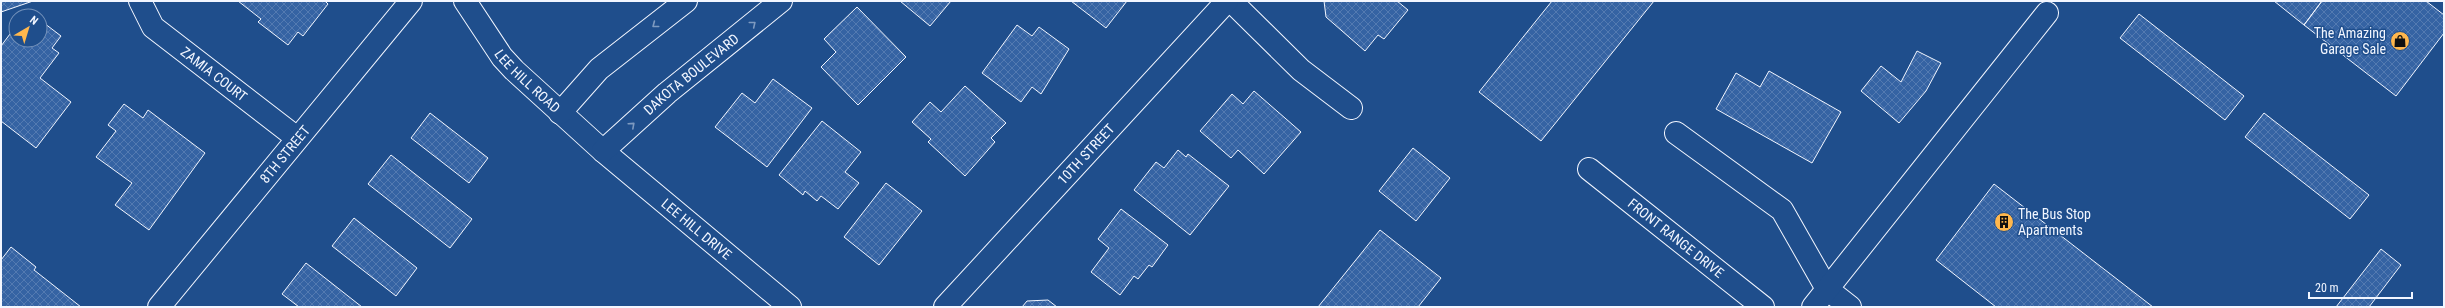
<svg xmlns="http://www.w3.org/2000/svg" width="2445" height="308" font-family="'Roboto Condensed',sans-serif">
<defs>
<pattern id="building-cross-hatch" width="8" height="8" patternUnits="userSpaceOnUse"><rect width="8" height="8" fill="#3563a3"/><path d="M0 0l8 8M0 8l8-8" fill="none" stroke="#537ab1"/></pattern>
</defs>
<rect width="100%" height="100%" fill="#1f4e8c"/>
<path fill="url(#building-cross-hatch)" stroke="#f2f6ff" d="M1,1H33L1,12Z
M238,1H325L328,4L303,36L298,32L288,45L258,22L261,19Z
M900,1H951L930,26Z
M1071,1H1127L1106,28Z
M1324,1H1397L1408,10L1384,39L1378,35L1365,51L1326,17Z
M1552,1H1654L1541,141L1479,92Z
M2274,1H2322L2304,25Z
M2322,1H2426L2444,15V33L2396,96L2304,25Z
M857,7L906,57L858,105L821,67L836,52L824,39Z
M2139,14L2244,96L2225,120L2120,38Z
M40,20L61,36L52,48L59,53L40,78L71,102L36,148L1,121V46L16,26V40H40Z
M1017,25L1032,36L1039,27L1069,49L1041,94L1032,87L1021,102L982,73Z
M1917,51L1941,63L1926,91L1899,123L1861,91L1881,66L1901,82Z
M1769,71L1841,112L1812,163L1716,109L1736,73L1760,87Z
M773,79L812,108L767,167L715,127L742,93L755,103Z
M965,86L1006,123L991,138L995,142L965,176L928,142L931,139L912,122L930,102L941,112Z
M1254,91L1301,132L1264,174L1238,150L1231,158L1200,131L1232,94L1243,104Z
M124,104L143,118L148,110L205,153L149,230L115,205L132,183L96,157L116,131L108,125Z
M430,113L488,158L469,183L411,138Z
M2264,113L2369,195L2350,219L2245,137Z
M822,121L861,152L845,172L859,183L838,209L821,196L817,201L805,191L803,195L779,175Z
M1413,148L1450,178L1416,221L1379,191Z
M1178,150L1186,157L1188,154L1229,186L1190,235L1134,190L1156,162L1164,168Z
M391,155L472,219L450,248L368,184Z
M886,183L922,211L879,265L844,237Z
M1994,184L2153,307H1996L1936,260Z
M1121,209L1168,245L1152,267L1149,265L1138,279L1134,276L1120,295L1091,272L1109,248L1098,239Z
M354,218L417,268L396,296L332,246Z
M1380,230L1441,278L1418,307H1318Z
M11,247L36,267L34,270L81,307H1V260Z
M2381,249L2401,265L2369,307H2336Z
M306,263L362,307H299L282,294Z
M1048,300L1057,307H1022L1027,301Z"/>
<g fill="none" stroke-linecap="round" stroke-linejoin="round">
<g stroke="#f2f6ff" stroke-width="24">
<g id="minor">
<path id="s1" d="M140,1L153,27L297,138"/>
<path id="s2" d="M465,1L502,57L514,70L603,151L790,307"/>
<path d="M1231,1L1301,70L1351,108"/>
<path d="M560,113L599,69L686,1"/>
<path d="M1676,133L1782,210L1827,289L1850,307"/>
<path id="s3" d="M603,151L667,93L781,1"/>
<path id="s4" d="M1589,169L1763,307"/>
<path id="s5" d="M159,307L411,1"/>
<path id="s6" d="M945,307L1227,1"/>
<path d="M1813,307L2047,13"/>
</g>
</g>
<use href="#minor" stroke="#1f4e8c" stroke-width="22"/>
</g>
<defs><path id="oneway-chevron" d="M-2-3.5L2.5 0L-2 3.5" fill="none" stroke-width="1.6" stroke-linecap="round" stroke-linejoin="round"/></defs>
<g stroke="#7e9ac0">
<use href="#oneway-chevron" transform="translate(753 24) rotate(-39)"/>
<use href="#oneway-chevron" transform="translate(655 25) rotate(142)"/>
<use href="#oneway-chevron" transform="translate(632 125) rotate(-42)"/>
</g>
<defs>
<g id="shop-disc" transform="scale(1)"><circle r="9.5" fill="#ffb74d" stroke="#1f4e8c"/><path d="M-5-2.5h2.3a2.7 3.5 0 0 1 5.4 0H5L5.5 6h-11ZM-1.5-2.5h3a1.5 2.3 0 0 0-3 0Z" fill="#111"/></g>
<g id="building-disc" transform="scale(1)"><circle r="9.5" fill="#ffb74d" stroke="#1f4e8c"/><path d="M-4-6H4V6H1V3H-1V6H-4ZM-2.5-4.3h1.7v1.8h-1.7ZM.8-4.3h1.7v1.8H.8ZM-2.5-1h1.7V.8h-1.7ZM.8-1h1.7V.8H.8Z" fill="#111"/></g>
</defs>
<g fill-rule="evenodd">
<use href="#shop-disc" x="2400" y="41"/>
<use href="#building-disc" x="2004" y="222"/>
</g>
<g text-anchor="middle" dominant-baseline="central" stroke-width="3" stroke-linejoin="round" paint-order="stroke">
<g font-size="14" fill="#f2f6ff" stroke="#1f4e8c" text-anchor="end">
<text x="2386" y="33">The Amazing<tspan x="2386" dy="16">Garage Sale</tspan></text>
<text x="2018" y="214" text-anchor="start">The Bus Stop<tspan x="2018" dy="16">Apartments</tspan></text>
</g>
<g font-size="14" fill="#f2f6ff" stroke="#1f4e8c">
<text stroke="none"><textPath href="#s1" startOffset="106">ZAMIA COURT</textPath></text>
<text stroke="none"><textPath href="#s3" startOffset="117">DAKOTA BOULEVARD</textPath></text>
<text stroke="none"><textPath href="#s2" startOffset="102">LEE HILL ROAD</textPath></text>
<text stroke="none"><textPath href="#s5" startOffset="198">8TH STREET</textPath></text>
<text stroke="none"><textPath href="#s6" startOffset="208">10TH STREET</textPath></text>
<text stroke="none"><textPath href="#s2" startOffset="327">LEE HILL DRIVE</textPath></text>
<text stroke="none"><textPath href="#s4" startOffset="111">FRONT RANGE DRIVE</textPath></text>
</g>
</g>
<rect width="2445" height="308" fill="none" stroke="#f2f6ff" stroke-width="4"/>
<g transform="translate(28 28) rotate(38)"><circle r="19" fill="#1f4e8c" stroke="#7391ba"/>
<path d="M0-3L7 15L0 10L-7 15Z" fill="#ffb74d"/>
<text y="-6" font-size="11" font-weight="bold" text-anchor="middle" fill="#f2f6ff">N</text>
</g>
<path d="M2309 292v6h103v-6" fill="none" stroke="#f2f6ff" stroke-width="2"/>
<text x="2315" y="292" font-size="12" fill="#f2f6ff" stroke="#1f4e8c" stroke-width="3" paint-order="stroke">20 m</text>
</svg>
